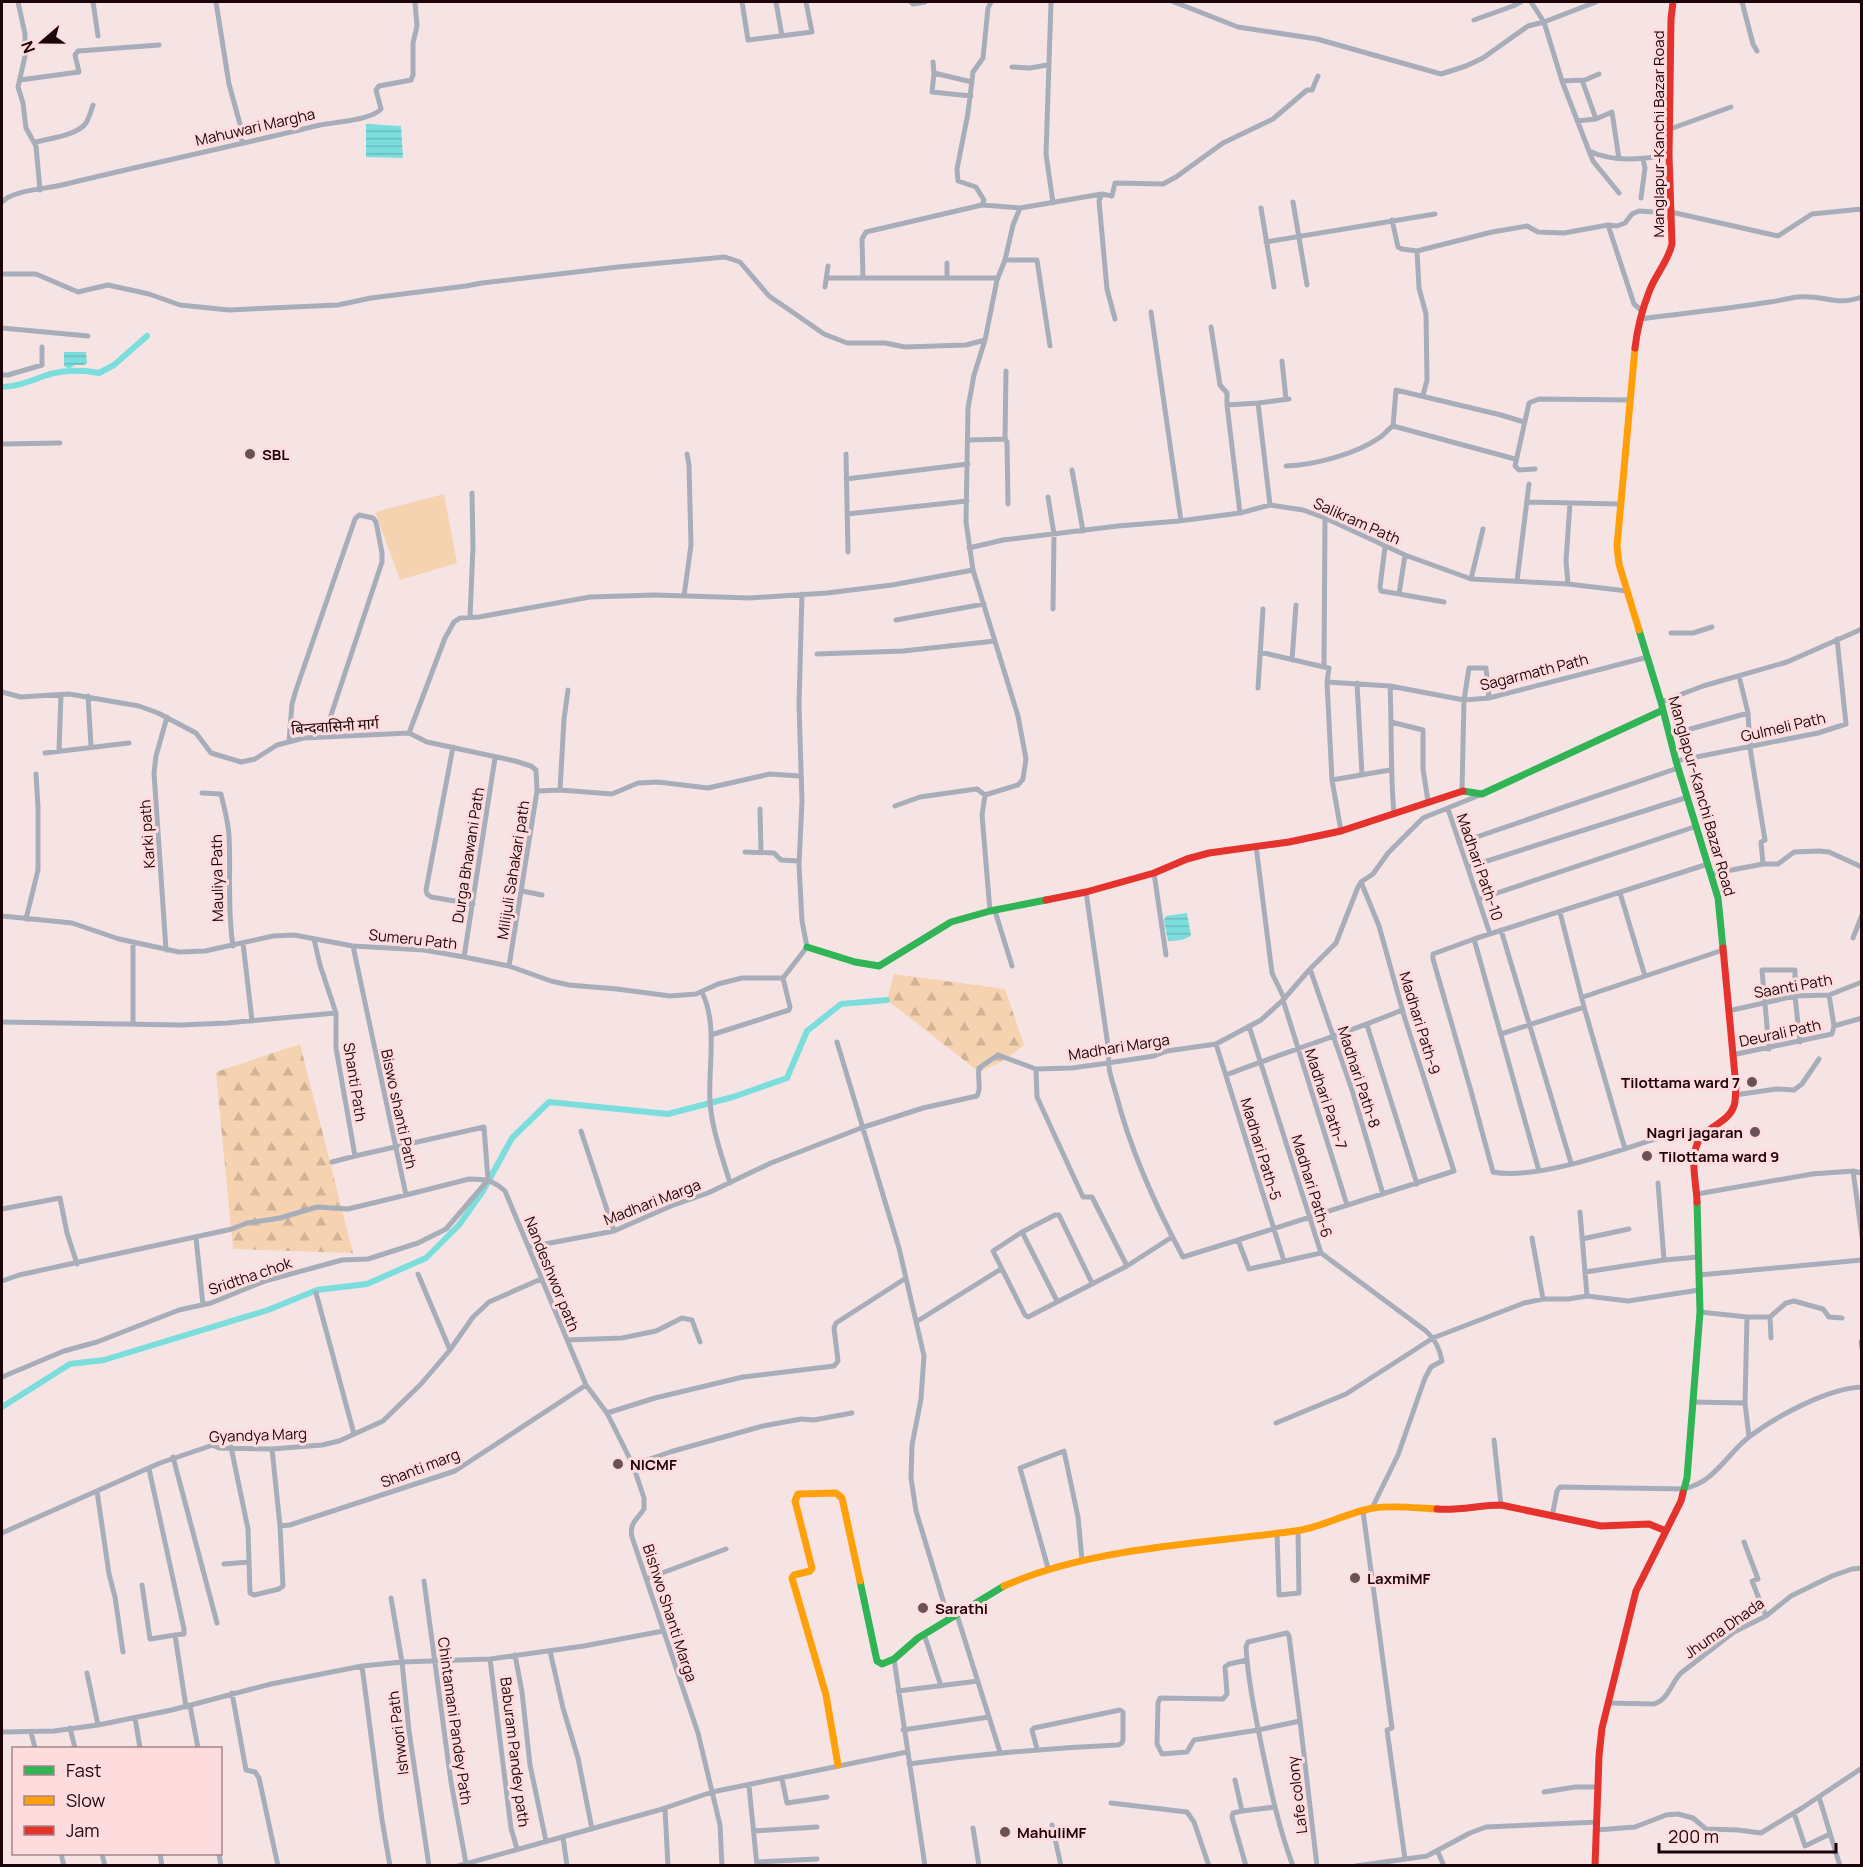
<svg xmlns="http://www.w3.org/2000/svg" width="1863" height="1867" font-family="Manrope,'Noto Sans Devanagari',sans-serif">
<defs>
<pattern id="forest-firs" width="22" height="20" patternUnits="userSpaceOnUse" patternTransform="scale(1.5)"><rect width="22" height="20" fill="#f5d2b0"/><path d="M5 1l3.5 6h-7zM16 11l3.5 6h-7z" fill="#d2b396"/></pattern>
<pattern id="water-rules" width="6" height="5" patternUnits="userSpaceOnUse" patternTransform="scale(1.5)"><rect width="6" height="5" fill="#7bdedd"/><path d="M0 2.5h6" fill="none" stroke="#6abdbc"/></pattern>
</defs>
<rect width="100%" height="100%" fill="#f6e4e5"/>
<path fill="#f5d2b0" d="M444,494L457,563L400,580L375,512Z"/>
<path fill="url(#forest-firs)" d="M894,974L1005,989L1024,1045L1005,1060L979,1072L887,1000Z
M300,1044L353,1253L233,1249L216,1072Z"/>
<path fill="url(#water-rules)" d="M366,124L401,126L403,158L366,157Z
M64,352H86L87,363L84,365H75L69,369L64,366Z
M1187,913L1191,936L1182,940L1168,941L1164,920L1166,916Z"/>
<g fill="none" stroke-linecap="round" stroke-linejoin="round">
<path stroke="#7bdedd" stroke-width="6" d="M2,387C18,387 32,380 47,375C64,370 83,370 99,373L114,365L147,336
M2,1407L70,1364L104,1360L268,1310L317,1290L367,1284L426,1258L459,1225L483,1191L512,1138L549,1102L668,1114L733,1097L787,1078L807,1031L841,1004L887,1000"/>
<path stroke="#a7aeba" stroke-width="5" d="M18,2L25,34V56L18,87L23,103L26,128L36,146L40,190
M93,2L98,36
M216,2L229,84L240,124L242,143
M742,2L748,40L812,32L806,2
M776,2L782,36
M911,2L913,4L925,2
M1051,2L1046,154L1053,203
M1174,2L1238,27L1317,39L1441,74L1466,66L1483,58L1528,26L1544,22
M1531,2L1544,22L1562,81L1589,151C1614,163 1643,159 1669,155
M1742,2L1753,44L1757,51
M1861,2L1862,3
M1474,20L1513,6L1521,2
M1544,22L1596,2
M933,62L934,73
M1012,67L1030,68L1047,65
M20,80L79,72L75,55L78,51L159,45
M1582,80L1596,119
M1562,81L1585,80L1599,74
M971,96L932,92L934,73L972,82
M1577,121L1596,119L1612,112L1619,159
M1670,129L1731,107
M35,142C48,139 78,135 86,123C89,118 91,111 93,105
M1589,151L1593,161L1619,193
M1102,194L1099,201L1107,289L1115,319
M1641,198L1645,168L1643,159
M2,202C13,190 45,189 62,185C148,164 234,146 320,125C335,122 372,120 381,109L376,90L379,86L411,80L413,75V43L417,26L415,2
M1293,202L1307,285
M982,205L984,200L976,187L958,181L957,169L968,113L973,72L983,58L988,8L991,2
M1261,208L1274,287
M1671,212L1778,236L1812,214L1862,209
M1392,220L1398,247L1402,249L1417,251L1419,288L1426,314L1427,380L1423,395
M1608,225L1634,304L1642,311
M1266,242L1435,214
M1417,251L1492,232L1527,226L1538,232L1564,233L1608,225L1617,226L1625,223L1632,214L1639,211L1654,212L1671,218
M1005,260H1037L1050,346
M2,274H36L78,292L108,285L149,294L180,305L229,310L338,305L371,298L466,286L482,283L618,267L725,257L740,262L769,296L788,309L824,334L847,343H885L905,347L966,345L985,340
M827,278H998
M863,278L862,239L866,232L982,205L1020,208L1102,194L1112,196L1115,183L1163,184L1176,177L1223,143L1273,119L1307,90H1312L1318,76
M947,278V263
M825,287L828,266
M1151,312L1181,521
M1640,319C1684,313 1727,309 1770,302C1779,301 1788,298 1798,297C1824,294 1834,307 1862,297
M1211,327L1220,385L1227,393V405
M2,328L88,336
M1282,361L1286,399
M2,375H8L42,365V347
M1258,403L1289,399
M1393,426L1515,459
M1005,439L1006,371
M969,440L1005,439L1007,442L1008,504
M2,444L60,443
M846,454L848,552
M1286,466C1314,465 1356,454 1379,438C1384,435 1388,429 1393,426L1396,390L1501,415L1524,422
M1535,469L1519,470L1515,466L1529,403L1539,399L1631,400
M1072,470L1083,531
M846,479L968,464
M1048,497L1054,534L1053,609
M1527,502L1621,504
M1240,513L1227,405L1258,403L1270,505
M847,514L967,501
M1325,518L1324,667L1329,668L1327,682
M1385,547L1380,587L1381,591L1399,594L1405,555
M969,548L1003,540L1118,526L1179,521L1240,513L1270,505L1303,510L1325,518L1405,555L1471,579L1568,584L1627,591
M1471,579L1483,529
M1517,581L1529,484
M1568,584L1566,561L1570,503
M1399,594L1444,602
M684,596L691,545L689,465L687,454
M470,617L473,547L472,493
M896,620L984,604
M1671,633H1693L1712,627
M1260,652L1324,667
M817,654L903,651L995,641
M1292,660L1296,605
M1739,676L1748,713L1750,748L1765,840L1761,842L1763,864
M1357,683L1362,775
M1390,686L1464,700L1489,698L1648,657
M1258,688L1263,609
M2,692L21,697L69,694L139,706L158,713L196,733L211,753L241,762L255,759L277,745L304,738L409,733
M88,696L91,746
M1661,702L1703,686L1787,662L1862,629
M1391,722L1423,730V769L1428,801
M409,733L445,638L454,622L460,618L479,617L590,597L655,595L750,598L827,593L892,585L973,570
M409,733L427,742L515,761L531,766L536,770L537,791L509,966
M1669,735L1748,713
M289,741L292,704L296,690L355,519L359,515L373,518L376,522L382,553V562L324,736
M453,747L426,890L427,894L431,897L473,904
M59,750L61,695
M45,753L129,743
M1676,761L1818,733L1846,724L1837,639
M1332,780L1390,770
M560,790L564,719L568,690
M537,791L560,790L612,794L638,783L658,782L708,788L770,774L800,776
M1462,791L1464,700L1469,668H1486L1489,698
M202,793L221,794C224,807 228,821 229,835C231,872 227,909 233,946
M895,806L920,797L969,790L977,789L985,795
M760,809L761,852
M1448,809L1490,934
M1341,831L1332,780L1327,682L1390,686C1392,729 1390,771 1394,814
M1459,843L1678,768
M1256,846L1272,973L1284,998
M745,852L774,853L781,860L799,861
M1468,867L1688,797
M1154,873L1166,955
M1711,874L1763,864H1778L1794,852L1819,851L1829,852L1862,867
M522,891L542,895
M1086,892L1109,1053C1107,1068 1112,1080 1116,1094C1131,1152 1155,1205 1183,1257L1238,1240L1249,1269L1321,1253
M1620,893L1645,976
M1479,899L1697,826
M990,911L982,815L985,795L1018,785L1023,779L1026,759L1018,716L973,570L966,522L968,408L974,375L985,340L997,280L1005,260L1013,225L1020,208
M995,911L1012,966
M1560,912L1584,1007L1625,1149
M2,916L72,923L119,939L179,952L205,951L273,936L294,935L353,946L424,950L464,957L509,966L551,981L569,985L617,989L670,996L696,994L718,984L742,978H783L807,947L802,921L799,865L802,801L799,704L802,594
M26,919L38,870V807L36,774
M1501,930L1571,1163
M1853,938L1862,915
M314,939L320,965L336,1013V1048L355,1156L484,1127L488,1180
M1474,939L1539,1171
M243,943L252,1021
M353,946L406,1195L469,1179C485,1179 493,1180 505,1191L586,1385L607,1413L633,1465L644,1498V1509C637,1520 629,1523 632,1537L698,1733L720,1825L722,1866
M166,950L154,773L156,756L167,717
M464,957L495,758
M1310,969L1352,1090L1383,1194
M702,992C718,1026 708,1065 710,1102C712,1130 722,1156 730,1183
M1829,995L1834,1026
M1583,997L1723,950
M1283,1000L1347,1205
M1728,1011L1795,996L1829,995L1862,982
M2,1022L180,1025L227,1023L336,1013
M133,1024V942
M1367,1025L1417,1184
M1249,1026L1321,1253L1426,1331C1435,1339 1440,1349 1442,1361L1431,1367L1425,1378L1398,1455L1372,1508
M1501,1034L1584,1007
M711,1035L789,1010L790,1007L783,978
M837,1042L899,1248L924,1356L921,1399L912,1445L911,1478L916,1511L949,1620
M1216,1044L1284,1261
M1769,1049L1762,970H1795V996L1800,1042
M1732,1055L1832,1034L1834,1026L1862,1018
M1036,1069L1037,1097L1083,1197H1092L1127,1266
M1226,1075C1285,1052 1345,1034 1402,1010
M1735,1095L1776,1089L1794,1090L1802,1084L1819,1059
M581,1131L614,1231
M1697,1142L1676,1132C1631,1147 1537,1181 1493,1172L1471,1091L1433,959V954L1474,939L1708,864
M332,1162L355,1156
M1853,1171L1862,1237
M1658,1183L1664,1260
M1697,1194L1812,1174L1853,1171L1862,1173
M2,1209L60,1198L67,1233L77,1264
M1580,1212L1587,1296
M1022,1232L1057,1301
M196,1238L203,1305
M1532,1238L1543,1299
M1582,1239L1629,1229
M1238,1240L1454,1171L1405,1019L1379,926L1361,882
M529,1247L614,1231L671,1206L708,1193L771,1163L861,1128L923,1108L977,1096C982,1088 977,1078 979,1068L998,1055L1036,1069L1072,1068L1108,1063L1154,1056L1167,1051L1216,1044L1261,1020L1283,1000L1310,969L1336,943L1358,887L1361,882L1373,874L1388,853L1423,818L1480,795
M1585,1272L1664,1260L1699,1257
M418,1274L450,1350
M1699,1275L1862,1260
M2,1281L19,1275L232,1229L247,1223L280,1218L317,1207L348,1209L406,1195
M1092,1283L1059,1215H1055L1022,1232L993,1251L1025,1315L1028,1317L1127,1266L1172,1237
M316,1293L354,1434
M1700,1312L1747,1317H1770L1786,1303L1794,1301L1823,1309L1829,1317L1842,1318
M1770,1317L1771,1338
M916,1322L1001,1269
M567,1340L622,1338L656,1331L682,1318L692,1320L700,1342
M1861,1342L1862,1349
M2,1377L64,1351L97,1342L179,1310L211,1303L265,1281L342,1260L368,1259L418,1243L446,1229L488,1180
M1692,1402L1745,1403L1749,1437
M1745,1403L1747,1317
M607,1413L655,1398L743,1377L834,1366L838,1361L834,1328L836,1323L906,1278
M1276,1423L1346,1394L1433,1338L1524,1303L1543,1299H1568L1587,1296L1628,1301L1699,1290
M1494,1440L1501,1505
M231,1447L248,1529L250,1593L254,1595L279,1589L283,1586L280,1526L272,1449
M173,1457L217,1623
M633,1465L670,1452L763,1426L801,1419L814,1420L852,1413
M149,1469L184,1629V1634L175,1635L186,1707
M97,1491L109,1574L115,1597L123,1652
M1363,1511L1392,1728L1387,1730L1405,1859
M1552,1517L1557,1491L1560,1487L1685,1489C1692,1486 1700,1484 1706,1479C1722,1468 1733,1449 1749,1437C1775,1417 1828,1388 1862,1387
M280,1526L290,1525L455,1471L586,1385
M1277,1532L1279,1595L1299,1593L1298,1531
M2,1533L160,1463L213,1445L219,1448L272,1449L322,1445L339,1441L383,1421L421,1384L450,1350L473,1317L489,1302L541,1279
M1744,1542L1758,1579L1752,1581L1766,1616
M224,1564L249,1562
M1048,1568L1020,1468L1064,1451L1078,1517L1082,1560
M646,1579L726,1549
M424,1581L451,1782L466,1863
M142,1585L150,1639L175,1635
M391,1598L402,1662L409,1731L429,1866
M957,1615L1000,1752
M924,1634L941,1686
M550,1651L563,1708L578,1758L592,1829
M515,1655L522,1692L530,1765L546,1841
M490,1659L511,1828L517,1849
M894,1659L925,1866
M1247,1660L1229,1664L1225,1667L1227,1694L1223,1699L1160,1698L1158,1703L1157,1744L1162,1754L1187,1752L1194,1740L1258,1730L1300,1721L1289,1636L1287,1633L1248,1642L1246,1647C1248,1682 1256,1718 1263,1753C1271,1791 1279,1829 1293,1866
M362,1666L382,1820L390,1866
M87,1673L98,1725
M898,1691L978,1681
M232,1693L246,1770L255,1772L259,1778L278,1866
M1608,1703L1654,1704C1669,1699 1671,1683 1681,1673L1734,1632L1766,1616L1791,1596L1832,1576L1852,1569L1862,1568
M190,1706L198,1748
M135,1718L140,1748
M1300,1721L1317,1866
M70,1728L75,1748
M903,1730L989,1717
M2,1732L54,1731L98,1725L172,1710L271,1684L362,1666L402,1662L490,1659L584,1646L663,1631
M31,1732L35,1748
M909,1764C979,1754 1047,1748 1118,1745L1122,1743L1123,1740V1712L1120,1710L1034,1728L1032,1730L1037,1749
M782,1779L787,1803L827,1797
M1235,1780L1242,1811L1275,1807
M749,1786L757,1866
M1544,1792L1575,1787H1598
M1819,1797L1840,1866
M1111,1803L1187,1812L1194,1822L1209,1866
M665,1809L668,1866
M1242,1811L1233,1813L1232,1817L1246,1866
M1794,1813L1805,1846L1830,1834
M1052,1825L1061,1866
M973,1828L979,1866
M1597,1830L1635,1827L1666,1815L1678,1814L1693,1818L1706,1829L1738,1830L1761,1833L1802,1808L1862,1768
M754,1831L817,1827
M563,1837L567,1866
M1438,1852L1444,1866
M61,1854L64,1866
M102,1854L105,1866
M160,1854L162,1866
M219,1854L221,1866
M757,1862L817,1859
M458,1866L659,1810L712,1792L907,1752
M1356,1866L1427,1856L1470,1833L1486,1827L1598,1822"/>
<path stroke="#30b455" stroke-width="7" d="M1639,630L1661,702L1676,761L1718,898L1723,948
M1463,791L1482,794L1663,710
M807,947L855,962L879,966L951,922L990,911L1046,900
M1683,1493L1687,1478L1700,1312L1697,1202
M860,1581L877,1661L882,1664L894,1659L918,1638L1004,1586"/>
<path stroke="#ff9f0a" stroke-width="7" d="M1635,348L1617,546L1619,564L1639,630
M1004,1586C1092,1547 1200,1544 1295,1531C1322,1528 1347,1512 1374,1508C1395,1505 1416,1508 1437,1509
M838,1765L826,1695L792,1578L794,1575L810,1571L812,1568L795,1501L798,1494L836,1493L842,1498L860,1581"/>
<path stroke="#e5322d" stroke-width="7" d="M1635,348C1637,330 1642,310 1649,292C1655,275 1668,262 1672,244L1669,155L1671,19L1673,2
M1046,900L1086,892L1154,873L1187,859L1209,853L1289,842L1341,831L1463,791
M1697,1202C1697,1188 1691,1164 1695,1151C1700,1126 1727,1126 1734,1106C1736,1100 1735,1093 1736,1087L1723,948
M1437,1509C1459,1511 1479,1505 1501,1505L1601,1526L1649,1524L1666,1531
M1595,1866L1599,1756L1602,1728L1636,1591L1681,1501L1683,1493"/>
</g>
<g fill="#695255" stroke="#fedcde" stroke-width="2">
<circle cx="250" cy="454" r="6"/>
<circle cx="1752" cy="1082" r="6"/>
<circle cx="1755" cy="1132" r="6"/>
<circle cx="1647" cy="1156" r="6"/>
<circle cx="618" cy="1464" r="6"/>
<circle cx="1355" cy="1578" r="6"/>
<circle cx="923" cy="1608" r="6"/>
<circle cx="1005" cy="1832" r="6"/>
</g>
<g text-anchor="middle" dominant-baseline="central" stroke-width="6" stroke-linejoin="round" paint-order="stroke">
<g font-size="15" fill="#1d0408" stroke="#fedcde">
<text transform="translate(255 127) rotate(-13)">Mahuwari Margha</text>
<text transform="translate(1658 134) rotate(-90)">Manglapur-Kanchi Bazar Road</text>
<text transform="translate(1357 521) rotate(24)">Salikram Path</text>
<text transform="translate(1534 672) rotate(-14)">Sagarmath Path</text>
<text transform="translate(335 726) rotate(-4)">बिन्दवासिनी मार्ग</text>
<text transform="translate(1783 727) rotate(-13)">Gulmeli Path</text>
<text transform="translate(1702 796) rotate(74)">Manglapur-Kanchi Bazar Road</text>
<text transform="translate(147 834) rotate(-94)">Karki path</text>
<text transform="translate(468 855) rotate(-81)">Durga Bhawani Path</text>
<text transform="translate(1480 867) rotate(71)">Madhari Path-10</text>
<text transform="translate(513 870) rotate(-81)">Milijuli Sahakari path</text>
<text transform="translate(217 878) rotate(-91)">Mauliya Path</text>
<text transform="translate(413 939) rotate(6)">Sumeru Path</text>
<text transform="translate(1793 986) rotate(-10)">Saanti Path</text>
<text transform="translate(1420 1023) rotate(73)">Madhari Path-9</text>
<text transform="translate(1780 1033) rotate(-12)">Deurali Path</text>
<text transform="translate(1119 1047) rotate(-9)">Madhari Marga</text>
<text transform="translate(1359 1077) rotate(72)">Madhari Path-8</text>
<text transform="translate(355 1082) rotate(81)">Shanti Path</text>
<text transform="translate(1326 1099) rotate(72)">Madhari Path-7</text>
<text transform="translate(399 1109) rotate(78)">Biswo shanti Path</text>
<text transform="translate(1261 1149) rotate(73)">Madhari Path-5</text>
<text transform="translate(1312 1186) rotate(73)">Madhari Path-6</text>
<text transform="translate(652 1202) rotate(-21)">Madhari Marga</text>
<text transform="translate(552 1274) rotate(68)">Nandeshwor path</text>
<text transform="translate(250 1276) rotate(-19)">Sridtha chok</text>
<text transform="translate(258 1435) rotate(-2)">Gyandya Marg</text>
<text transform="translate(420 1468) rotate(-21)">Shanti marg</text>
<text transform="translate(670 1613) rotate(72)">Bishwo Shanti Marga</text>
<text transform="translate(1724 1628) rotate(-35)">Jhuma Dhada</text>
<text transform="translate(455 1721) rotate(82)">Chintamani Pandey Path</text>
<text transform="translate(398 1733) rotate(-97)">Ishwori Path</text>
<text transform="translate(515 1752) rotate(83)">Baburam Pandey path</text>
<text transform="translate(1297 1795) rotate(-97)">Lafe colony</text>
</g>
<g font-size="15" font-weight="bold" fill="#1d0408" stroke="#fedcde" text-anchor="start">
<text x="262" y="454">SBL</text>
<text x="1740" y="1082" text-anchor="end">Tilottama ward 7</text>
<text x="1743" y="1132" text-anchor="end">Nagri jagaran</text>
<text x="1659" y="1156">Tilottama ward 9</text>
<text x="630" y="1464">NICMF</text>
<text x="1367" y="1578">LaxmiMF</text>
<text x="935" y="1608">Sarathi</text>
<text x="1017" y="1832">MahuliMF</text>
</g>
</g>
<rect width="1863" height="1867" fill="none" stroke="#1d0408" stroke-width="6"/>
<rect x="12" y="1747" width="210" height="108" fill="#fedcde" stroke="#a48688" stroke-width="1.5"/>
<rect x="24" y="1766" width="30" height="9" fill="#30b455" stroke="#a48688" stroke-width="1.5"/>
<text x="66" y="1777" font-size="18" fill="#1d0408">Fast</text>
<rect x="24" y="1796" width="30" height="9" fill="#ff9f0a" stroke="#a48688" stroke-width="1.5"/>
<text x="66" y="1807" font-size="18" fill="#1d0408">Slow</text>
<rect x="24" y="1826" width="30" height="9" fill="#e5322d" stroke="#a48688" stroke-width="1.5"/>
<text x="66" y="1837" font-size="18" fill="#1d0408">Jam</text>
<g transform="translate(42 42) rotate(250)" stroke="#fedcde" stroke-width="4.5" paint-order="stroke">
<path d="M0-4.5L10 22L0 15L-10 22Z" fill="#1d0408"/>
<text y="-9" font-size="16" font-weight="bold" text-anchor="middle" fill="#1d0408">N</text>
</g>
<path d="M1659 1843v9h177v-9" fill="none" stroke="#1d0408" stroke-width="3"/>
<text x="1668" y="1843" font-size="18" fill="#1d0408" stroke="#fedcde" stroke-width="4.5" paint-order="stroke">200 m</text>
</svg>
